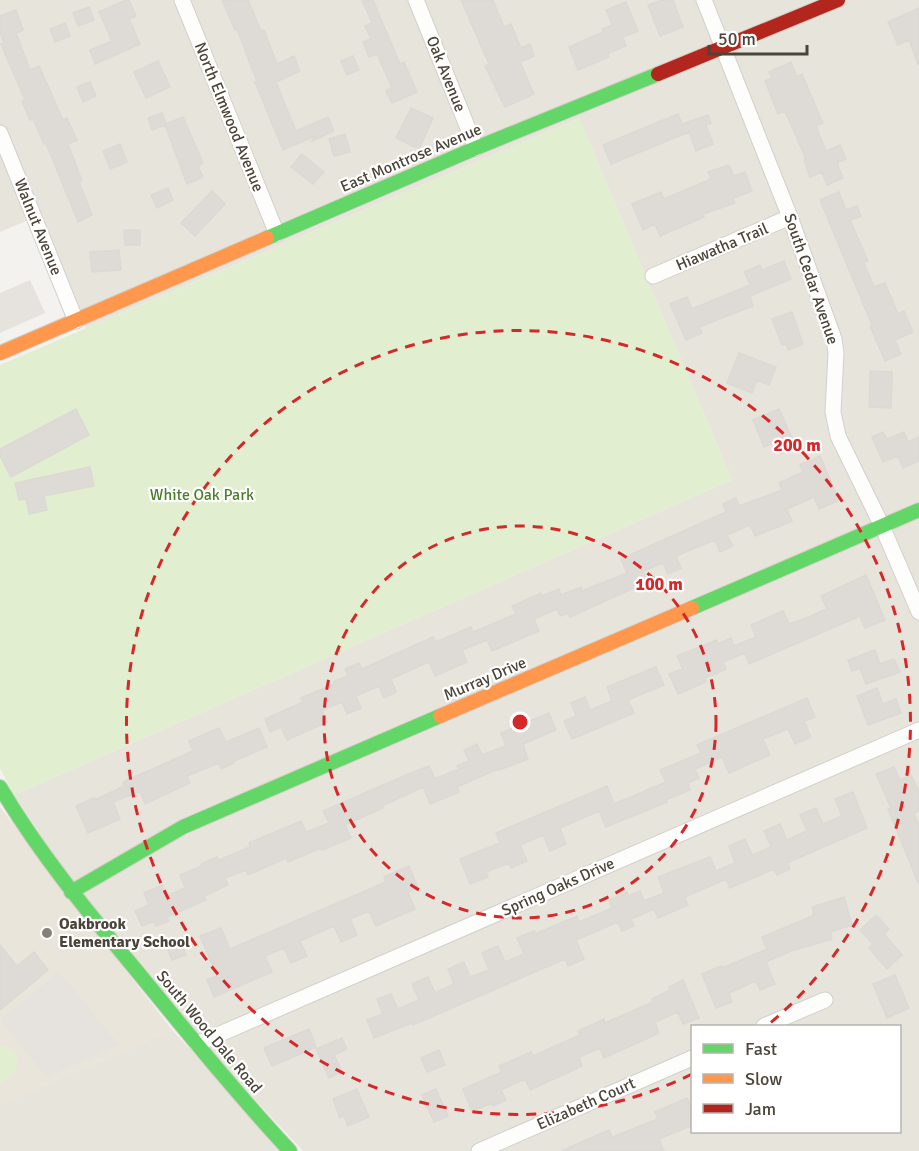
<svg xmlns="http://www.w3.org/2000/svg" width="919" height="1151" font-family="Signika,sans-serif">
<rect width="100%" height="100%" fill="#f4f2ee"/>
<path fill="#e7e4dc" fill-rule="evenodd" d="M0,0H919V1151H303L207,1048L80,894L14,795L732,480L579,118L86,328L40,215L0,232ZM692,1026H900V1132H692Z
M172,1030L286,1151H0V1104Z"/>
<path fill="#eae5da" d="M0,807L172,1030L0,1104Z"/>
<path fill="#e1eecf" d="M579,118L732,480L14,795L0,768V365Z
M3,1046C14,1048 17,1055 18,1065L11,1077L0,1084V1047Z"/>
<path fill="#e6e3df" d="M30,280L45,313L0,333V293Z
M59,972L119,1045L47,1077L0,1020Z"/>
<path fill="#dedbd6" stroke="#dcd9d4" stroke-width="1.5" d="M126,0H129L136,16L129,19L140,44L95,64L90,50L112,41L99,12Z
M222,0H248L261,31L264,30L277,64L294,56L300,71L276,82L296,131L328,117L334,131L312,141L315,136L283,150L255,82H257L237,29L235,30Z
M362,0H373L400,64L404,62L417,92L392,103L386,91L392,88L377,54L369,57L363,42L371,39L365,26L372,23Z
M461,0H493L504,27L511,24L521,48L530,44L534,56L520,62L534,94L505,107L485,66L489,64Z
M662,0H673L683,27L660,36L648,5Z
M626,2L638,31L623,37L626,46L608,53L609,57L578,70L569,47L603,32L602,29L612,25L606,10Z
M89,7L94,20L78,26L73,13Z
M919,8V64H918L909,40L898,45L888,22Z
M16,10L23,30L16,33L30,70L39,66L63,120L67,118L77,140L68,144L82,181L79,182L92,215L78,222L46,143L44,144L33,119L30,120L22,101L25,100L1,44L4,43L0,32V16Z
M65,23L70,36L55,42L50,29Z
M353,56L359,70L347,75L341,61Z
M158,61L170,87L146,98L134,72Z
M791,62L797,77L802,74L823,123L816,126L826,151L840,145L846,159L837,163L843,178L827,185L822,172L810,177L804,160L806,159L785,111L778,114L765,81L772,78L769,72Z
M90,82L96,96L83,102L77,87Z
M411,108L433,118L419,149L396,138Z
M162,113L166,124L183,117L203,163L198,166L203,177L187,184L165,125L152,130L148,118Z
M678,114L682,124L708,115L711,123L706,125L713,144L696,151L689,132L611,164L603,145Z
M345,134L350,152L334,156L329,139Z
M120,144L127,162L110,169L103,151Z
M302,154L324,172L313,184L291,167Z
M729,165L734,176L745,172L752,191L733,198L735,203L703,214L704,217L660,236L655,224L643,230L632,204L661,192L664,199L711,179L708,172Z
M168,188L173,200L157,208L151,195Z
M212,191L225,204L195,236L181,223Z
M839,192L846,210L857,206L861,216L850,220L868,261L864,263L874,287L885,283L898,314L904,311L913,332L895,340L901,354L885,361L870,326L872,325L820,200Z
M124,230H140V245H125Z
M119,250L121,270L92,272L90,252Z
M784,261L791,279L750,296L753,306L699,327L702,333L686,340L670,304L687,297L692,309L750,285L744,272L760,265L762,270Z
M792,312L803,344L788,350L786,344L782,345L772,319Z
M739,353L776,367L769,385L757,380L752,393L727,383Z
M870,371L892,372L891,408L869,407Z
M76,409L89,435L11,477L0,456V449Z
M779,409L796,447L781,454L776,442L764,447L753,420Z
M883,432L887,439L904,432L908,442L919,437V461L903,468L898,456L883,462L872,437Z
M820,456L839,500L819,509L814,497L787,509L792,521L778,527L755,536L750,525L727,535L733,546L720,552L715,540L676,556L681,568L668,574L663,563L643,571L647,582L570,617L568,613L560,616L557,609L534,619L539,631L492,651L487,640L462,650L467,662L435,676L429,662L404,673L391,679L396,692L384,698L379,686L356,696L361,708L347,714L342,702L322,710L327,722L287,740L281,727L270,732L265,719L303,702L301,698L334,684L333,682L348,676L345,669L359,663L362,669L433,637L436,642L471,627L473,632L516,614L512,606L541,593L542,596L559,589L561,595L581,587L582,591L627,573L621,559L726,512L723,504L736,498L739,506L782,490L779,483L803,472L800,465Z
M90,467L94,486L44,496L47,510L29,514L26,499L19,500L15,483Z
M866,575L885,620L865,628L860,616L749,664L745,653L723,662L726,669L705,678L706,682L678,694L669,674L683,669L677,656L717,640L718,644L731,638L734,646L756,637L751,625L783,611L789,624L806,618L827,609L821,596Z
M875,650L880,664L894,659L900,672L866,684L860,668L852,671L848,660Z
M656,667L664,685L628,700L634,713L572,739L564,721L576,716L571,703L585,697L590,710L612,701L607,687Z
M877,688L883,704L896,699L901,713L868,725L857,696Z
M807,698L815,717L804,721L811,737L795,744L788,729L763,739L770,755L729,773L722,757L695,769L699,778L688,783L690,790L666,800L667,802L606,827L599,811L560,828L566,844L550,851L543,835L520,845L527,861L511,868L509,863L486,872L488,877L470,884L460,859L500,843L496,833L607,786L614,804L666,782L660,770L701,753L697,745Z
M549,713L556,730L523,744L528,759L499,770L498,769L457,787L459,792L430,804L423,787L382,806L383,808L345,825L351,838L322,850L321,848L288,862L286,858L248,875L246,870L225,878L228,885L204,896L206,900L167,917L169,921L156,926L154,921L142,926L135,911L149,905L144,893L162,885L167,896L185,888L180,875L202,866L201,864L217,857L219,860L250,847L249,843L301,821L306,832L329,823L323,811L406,775L429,766L435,779L459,769L457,766L469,761L464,750L477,744L482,755L506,746L501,733Z
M219,728L226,742L259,728L267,747L234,761V763L221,769L219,763L187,776L190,783L145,804L140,791L113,802L120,819L88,833L76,806L94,798L95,800L124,786L123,782L193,751L189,741Z
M894,767L900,780L911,775L919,792V811L914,813L919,826V885L888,809L891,808L876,774Z
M853,792L867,828L787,863L790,869L777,875L774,869L730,888L726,879L685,897L688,905L658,918L654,909L631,919L634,926L622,931L618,922L576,940L584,959L568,966L565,959L413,1025L412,1023L374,1038L367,1020L383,1014L377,999L391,994L398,1009L419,1000L412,984L428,977L435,993L454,984L448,969L464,962L470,977L489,970L482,953L498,946L505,962L524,954L517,938L534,931L535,934L577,916L579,922L612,908L609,900L627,892L628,896L640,891L644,901L664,893L658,877L710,857L716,871L735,863L729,846L745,839L752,855L771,847L764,831L780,824L787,840L807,831L800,815L816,808L823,824L842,816L835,799Z
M409,866L418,888L408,892L415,909L376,926L369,911L350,919L357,935L341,942L334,926L300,941L307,956L291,963L284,948L265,956L272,972L214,997L207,980L217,976L200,936L221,928L230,949L386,882L384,877Z
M844,897L852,925L830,932L832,939L791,951L766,962L775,984L760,990L756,981L729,993L732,1002L716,1008L702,974L721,966L722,968L767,949L762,937L810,917L814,914L812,907Z
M876,915L889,929L884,934L902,955L887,969L869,948L873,944L860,930Z
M180,942L186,955L172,960L167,947Z
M0,945L17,966L34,952L48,970L0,1010Z
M895,975L909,1008L887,1018L873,984Z
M683,980L699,1018L683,1024L678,1012L655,1022L659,1033L604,1058L600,1048L579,1057L582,1066L530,1090L525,1079L501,1090L506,1100L493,1106L492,1103L472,1111L463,1089L502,1072L499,1066L531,1052L533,1056L580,1035L578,1031L604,1019L605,1023L653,1002L652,999L670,990L669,987Z
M309,1029L316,1047L272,1066L264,1048Z
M342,1038L347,1049L334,1055L342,1072L329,1078L316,1049Z
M439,1050L445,1065L427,1072L421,1058Z
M357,1089L369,1117L348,1126L344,1116L340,1118L333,1099Z
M436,1089L448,1116L434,1122L422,1095Z
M687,1098L693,1112V1125L659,1139L664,1151H561L609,1130L612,1137L658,1119L655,1112Z"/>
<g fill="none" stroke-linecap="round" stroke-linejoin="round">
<g stroke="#d2d0cb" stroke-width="17">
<path id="street" d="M182,0L277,234
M416,0L476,148
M704,0L790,217L834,339L836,353L833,412L838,436L882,526L919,612
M0,133L76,321
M653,276L790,217
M764,1026L825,1000
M197,1044L919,730
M479,1151L692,1058"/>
</g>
<g stroke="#d3cfc5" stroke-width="16">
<path id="fast" d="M267,238L476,148L658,74
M692,608L919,510
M0,787C39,853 87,911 136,970C186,1031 236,1093 290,1151
M71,892L183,827L440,716"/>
</g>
<g stroke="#d3cfc5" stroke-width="16">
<path id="slow" d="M0,353L267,238
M440,716L692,608"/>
</g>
<g stroke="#d3cfc5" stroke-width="16">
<path id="jam" d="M658,74L838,0"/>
</g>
<use href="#street" stroke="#fdfdfc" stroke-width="15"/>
<use href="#fast" stroke="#63d668" stroke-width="14"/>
<use href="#slow" stroke="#ff974d" stroke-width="14"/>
<use href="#jam" stroke="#b3261e" stroke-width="14"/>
</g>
<g fill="none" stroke="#d62828" stroke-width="3" stroke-dasharray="10 8">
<circle cx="520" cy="722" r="196"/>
<path d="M692 1074A392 392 0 1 1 769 1024"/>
</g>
<circle fill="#868178" stroke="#fff" stroke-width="2" cx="47" cy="933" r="6"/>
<g text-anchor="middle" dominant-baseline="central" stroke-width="4.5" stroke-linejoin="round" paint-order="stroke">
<g font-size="16" fill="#4b4439" stroke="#fff">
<text transform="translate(446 74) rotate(68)">Oak Avenue</text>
<text transform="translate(229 117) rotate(68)">North Elmwood Avenue</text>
<text transform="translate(411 158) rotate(-23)">East Montrose Avenue</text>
<text transform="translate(38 227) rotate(68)">Walnut Avenue</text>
<text transform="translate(722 247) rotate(-23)">Hiawatha Trail</text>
<text transform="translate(811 279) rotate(71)">South Cedar Avenue</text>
<text transform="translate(485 679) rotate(-23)">Murray Drive</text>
<text transform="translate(558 887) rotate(-24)">Spring Oaks Drive</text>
<text transform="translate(209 1032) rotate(50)">South Wood Dale Road</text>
<text transform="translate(586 1104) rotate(-24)">Elizabeth Court</text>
</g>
<g font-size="16" fill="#4a7f2a" stroke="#fff">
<text x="202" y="495">White Oak Park</text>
</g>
<g font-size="16" font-weight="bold" fill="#4b4439" stroke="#fff" text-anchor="start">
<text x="59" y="924">Oakbrook<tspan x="59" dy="18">Elementary School</tspan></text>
</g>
</g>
<circle cx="520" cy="722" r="9" fill="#d62828" stroke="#fff" stroke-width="3"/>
<g font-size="18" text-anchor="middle" font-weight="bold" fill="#d62828" stroke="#fff" stroke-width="4.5" stroke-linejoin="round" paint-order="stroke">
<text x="797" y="451">200 m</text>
<text x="659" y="590">100 m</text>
</g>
<rect x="691" y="1025" width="210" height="108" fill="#ffffff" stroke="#b7b4b0" stroke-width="1.5"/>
<rect x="703" y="1044" width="30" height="9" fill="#63d668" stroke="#b7b4b0" stroke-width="1.5"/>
<text x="745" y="1055" font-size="18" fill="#4b4439">Fast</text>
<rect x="703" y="1074" width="30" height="9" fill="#ff974d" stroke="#b7b4b0" stroke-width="1.5"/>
<text x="745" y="1085" font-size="18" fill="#4b4439">Slow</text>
<rect x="703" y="1104" width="30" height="9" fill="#b3261e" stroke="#b7b4b0" stroke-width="1.5"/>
<text x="745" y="1115" font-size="18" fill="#4b4439">Jam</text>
<path d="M709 45v9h98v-9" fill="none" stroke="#4b4439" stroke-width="3"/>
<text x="718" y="45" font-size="18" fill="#4b4439" stroke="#ffffff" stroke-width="4.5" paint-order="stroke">50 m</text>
</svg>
